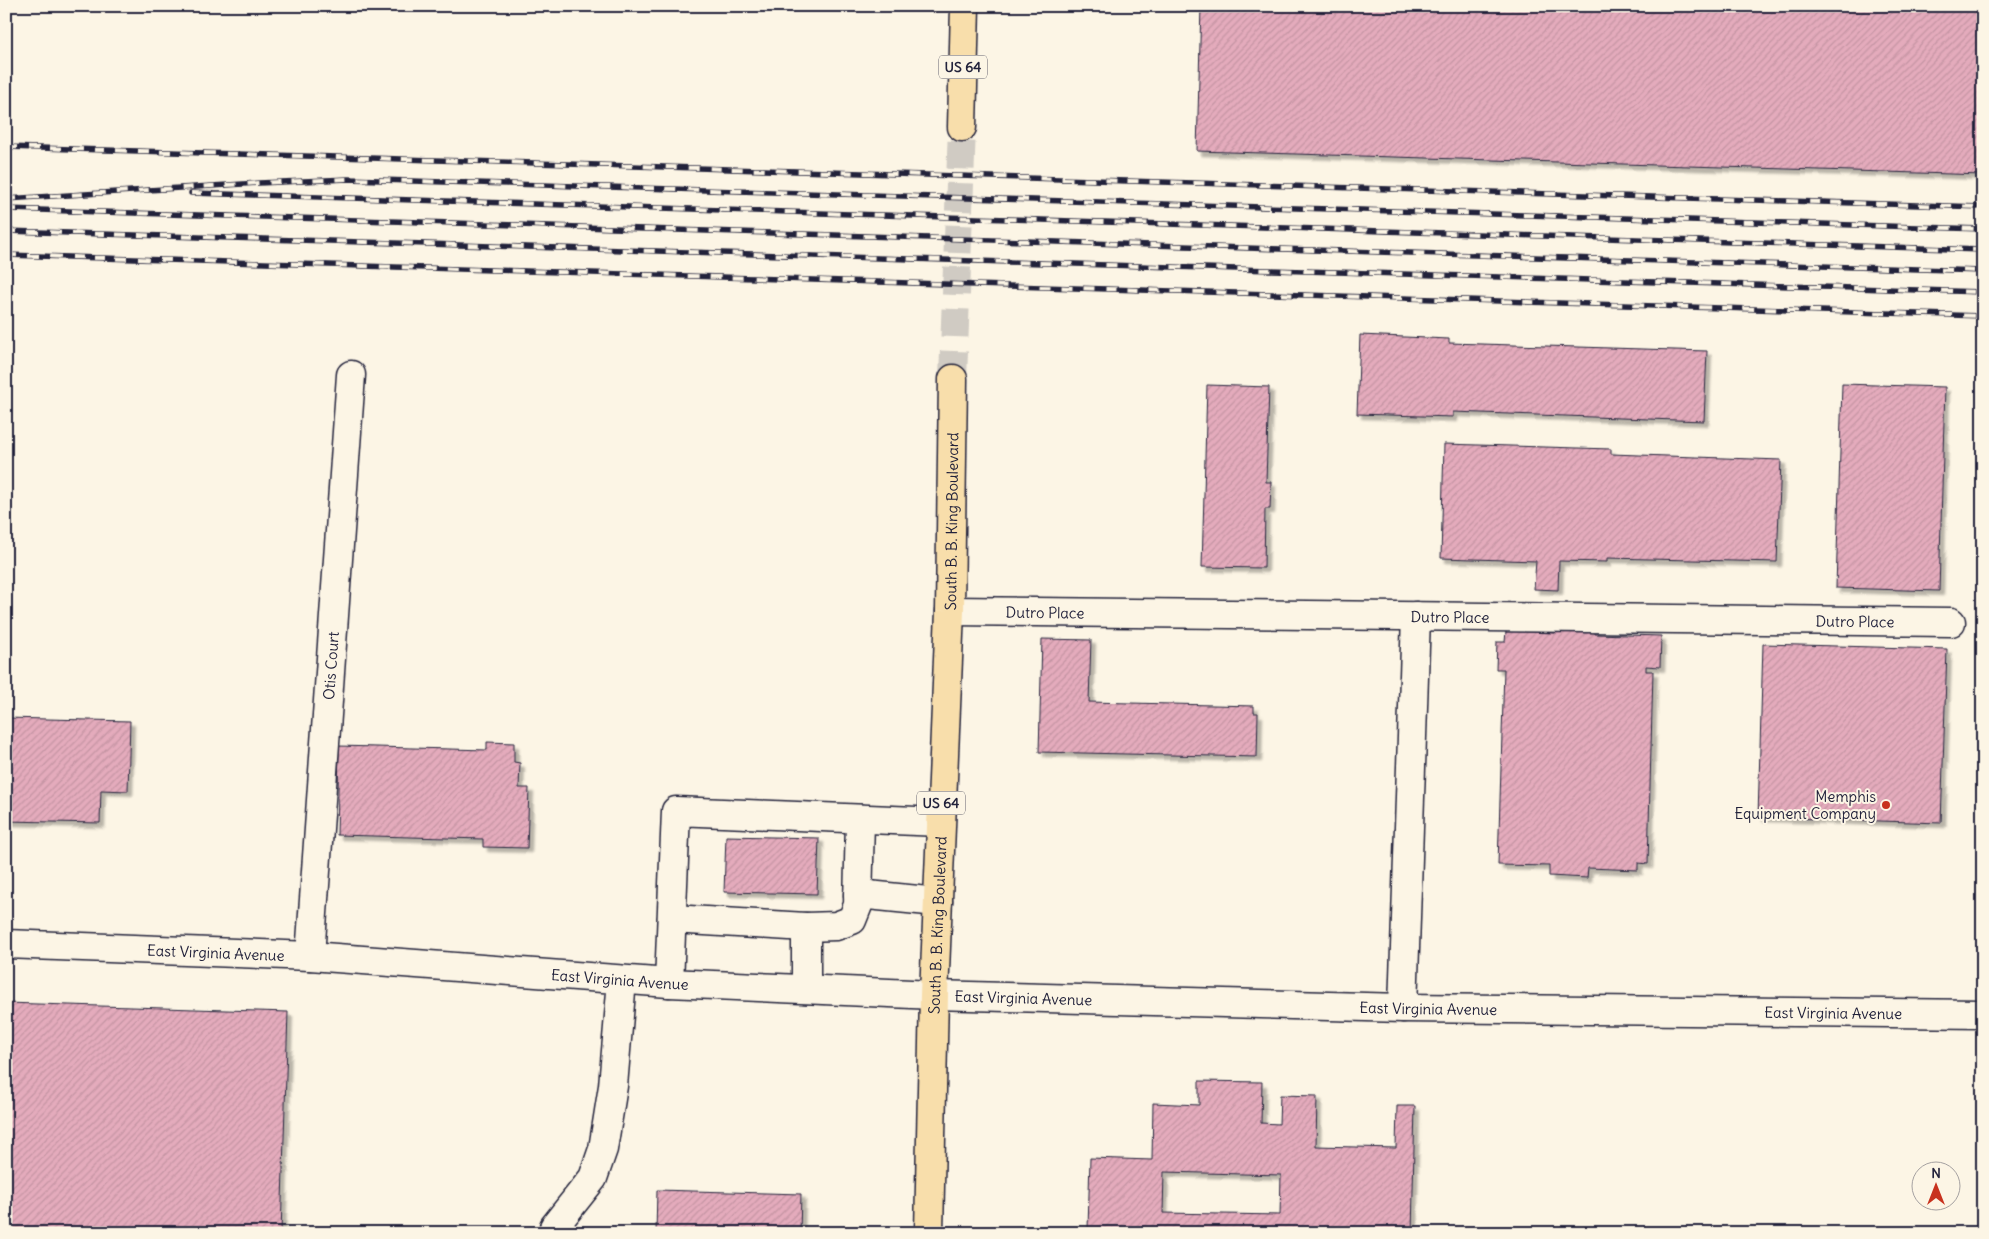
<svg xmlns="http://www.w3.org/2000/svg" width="1989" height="1239" font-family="Delius,sans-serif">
<defs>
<pattern id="building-hatch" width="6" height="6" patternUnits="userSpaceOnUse" patternTransform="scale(1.25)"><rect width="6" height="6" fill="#e4abbc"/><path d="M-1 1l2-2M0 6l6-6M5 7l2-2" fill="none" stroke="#c393a2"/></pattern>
<filter id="shadow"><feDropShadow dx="4.5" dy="4.5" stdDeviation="1" flood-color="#0004"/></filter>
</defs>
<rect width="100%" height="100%" fill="#fcf5e5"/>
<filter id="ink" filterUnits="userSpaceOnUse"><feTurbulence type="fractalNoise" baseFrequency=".02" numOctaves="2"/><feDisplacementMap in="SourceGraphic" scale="10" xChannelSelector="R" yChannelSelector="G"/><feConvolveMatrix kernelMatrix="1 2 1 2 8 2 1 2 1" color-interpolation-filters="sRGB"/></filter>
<g filter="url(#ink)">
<path fill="url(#building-hatch)" stroke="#22223b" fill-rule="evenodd" filter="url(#shadow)" d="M1201,6H1983V175L1197,151Z
M1360,335L1449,339V343L1707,351L1704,421L1453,412V417L1357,414Z
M1842,384L1945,387L1939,591L1836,588Z
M1207,385L1269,387L1266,482H1271L1270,509H1265L1264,568L1202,567Z
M1444,444L1611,449V454L1781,460L1777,562L1607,558V562L1559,561L1558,590L1534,589L1536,561L1441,558Z
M1555,623L1595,625V634L1661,636L1660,667L1646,666V671H1653L1648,864L1638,863V870L1588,868L1587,878L1549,876V866L1498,865L1504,669H1496L1497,642H1505L1506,631L1555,633Z
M1042,639L1091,640L1089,702L1254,706V713H1258L1257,757L1039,752Z
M1763,644L1947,649L1941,823L1758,817Z
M6,718L130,721L128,791L101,790L100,823L6,821Z
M487,742L514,743V762L520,763L519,788H529L527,848L483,847V839L337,835L339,746L487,750Z
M726,836L819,838L817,894L724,892Z
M6,1003L288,1012L281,1233H6Z
M1199,1081L1262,1082L1261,1123L1279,1124L1280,1095L1317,1096L1316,1146L1396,1148L1397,1106H1415L1412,1233H1203L1088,1229L1090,1158L1152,1160L1153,1103L1199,1105ZM1164,1172L1281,1175L1280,1215L1163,1213Z
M657,1190L801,1194L800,1233H656Z"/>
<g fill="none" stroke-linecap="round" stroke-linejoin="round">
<path stroke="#d0cbc3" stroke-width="28" stroke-dasharray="28 14" stroke-linecap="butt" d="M953,379L962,127"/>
<g stroke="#22223b" stroke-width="31">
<g id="minor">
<path id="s1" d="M950,611L1951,622"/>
<path d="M858,894L938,902"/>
<path d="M672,919L806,927L836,926L852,920L858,905L860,819"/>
<path d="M806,927V989"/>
<path id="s2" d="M6,944L310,956L669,983L934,995L1403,1008L1983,1014"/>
<path id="s3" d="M310,956L351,375"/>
<path d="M669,983L676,811L940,822"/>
<path d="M1403,1008L1416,616"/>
<path d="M554,1233V1227L593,1178L603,1149L613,1086L622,980"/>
</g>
</g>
<g stroke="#22223b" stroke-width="31">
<g id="major">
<path d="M962,127L965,6"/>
<path id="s4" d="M929,1233L934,995L950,611L953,379"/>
</g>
</g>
<use href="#minor" stroke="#fcf5e5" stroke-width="28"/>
<use href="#major" stroke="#f8deab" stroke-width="28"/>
<g stroke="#22223b" stroke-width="5.5">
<path id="rail" d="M6,147L1983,207
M191,193L1983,250
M6,199L259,183L348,179L1983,229
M6,209L1983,271
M6,231L1983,292
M6,255L1983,316"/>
</g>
<use href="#rail" stroke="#fcf5e5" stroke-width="4" stroke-dasharray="11" stroke-linecap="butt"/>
</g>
</g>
<circle fill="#c8321e" stroke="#fcf5e5" stroke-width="2" cx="1886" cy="805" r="5"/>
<g text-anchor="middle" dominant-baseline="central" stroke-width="4" stroke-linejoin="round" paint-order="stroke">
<g fill="#fcf5e5" stroke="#63616e" stroke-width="1">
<rect x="939" y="55.5" width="48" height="23" rx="4"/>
<rect x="917" y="791.5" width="48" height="23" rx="4"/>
</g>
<g font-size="14" font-weight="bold" fill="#22223b">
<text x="963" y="67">US 64</text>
<text x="941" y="803">US 64</text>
</g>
<g font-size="15" fill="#22223b" stroke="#fcf5e5">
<text stroke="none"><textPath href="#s4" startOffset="712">South B. B. King Boulevard</textPath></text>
<text stroke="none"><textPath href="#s1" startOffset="95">Dutro Place</textPath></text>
<text stroke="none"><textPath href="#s1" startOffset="500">Dutro Place</textPath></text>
<text stroke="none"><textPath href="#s1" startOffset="905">Dutro Place</textPath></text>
<text stroke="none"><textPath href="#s3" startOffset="291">Otis Court</textPath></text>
<text stroke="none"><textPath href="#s4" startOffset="308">South B. B. King Boulevard</textPath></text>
<text stroke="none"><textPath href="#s2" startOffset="210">East Virginia Avenue</textPath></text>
<text stroke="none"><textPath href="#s2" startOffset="615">East Virginia Avenue</textPath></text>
<text stroke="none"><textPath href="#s2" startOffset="1019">East Virginia Avenue</textPath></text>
<text stroke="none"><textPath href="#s2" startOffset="1424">East Virginia Avenue</textPath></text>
<text stroke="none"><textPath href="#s2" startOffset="1829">East Virginia Avenue</textPath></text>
</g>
<g font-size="15" fill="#22223b" stroke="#fcf5e5" text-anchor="end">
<text x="1876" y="796">Memphis<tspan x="1876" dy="17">Equipment Company</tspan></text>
</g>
</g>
<rect width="1989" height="1239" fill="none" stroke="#fcf5e5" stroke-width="25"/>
<rect x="12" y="12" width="1964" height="1214" fill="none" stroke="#22223b" stroke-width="2" filter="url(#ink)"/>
<g transform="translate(1936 1186)"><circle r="24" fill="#fcf5e5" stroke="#a5a1a1"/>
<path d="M0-4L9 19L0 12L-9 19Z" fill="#c8321e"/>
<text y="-8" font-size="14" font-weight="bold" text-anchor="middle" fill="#22223b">N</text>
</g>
</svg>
